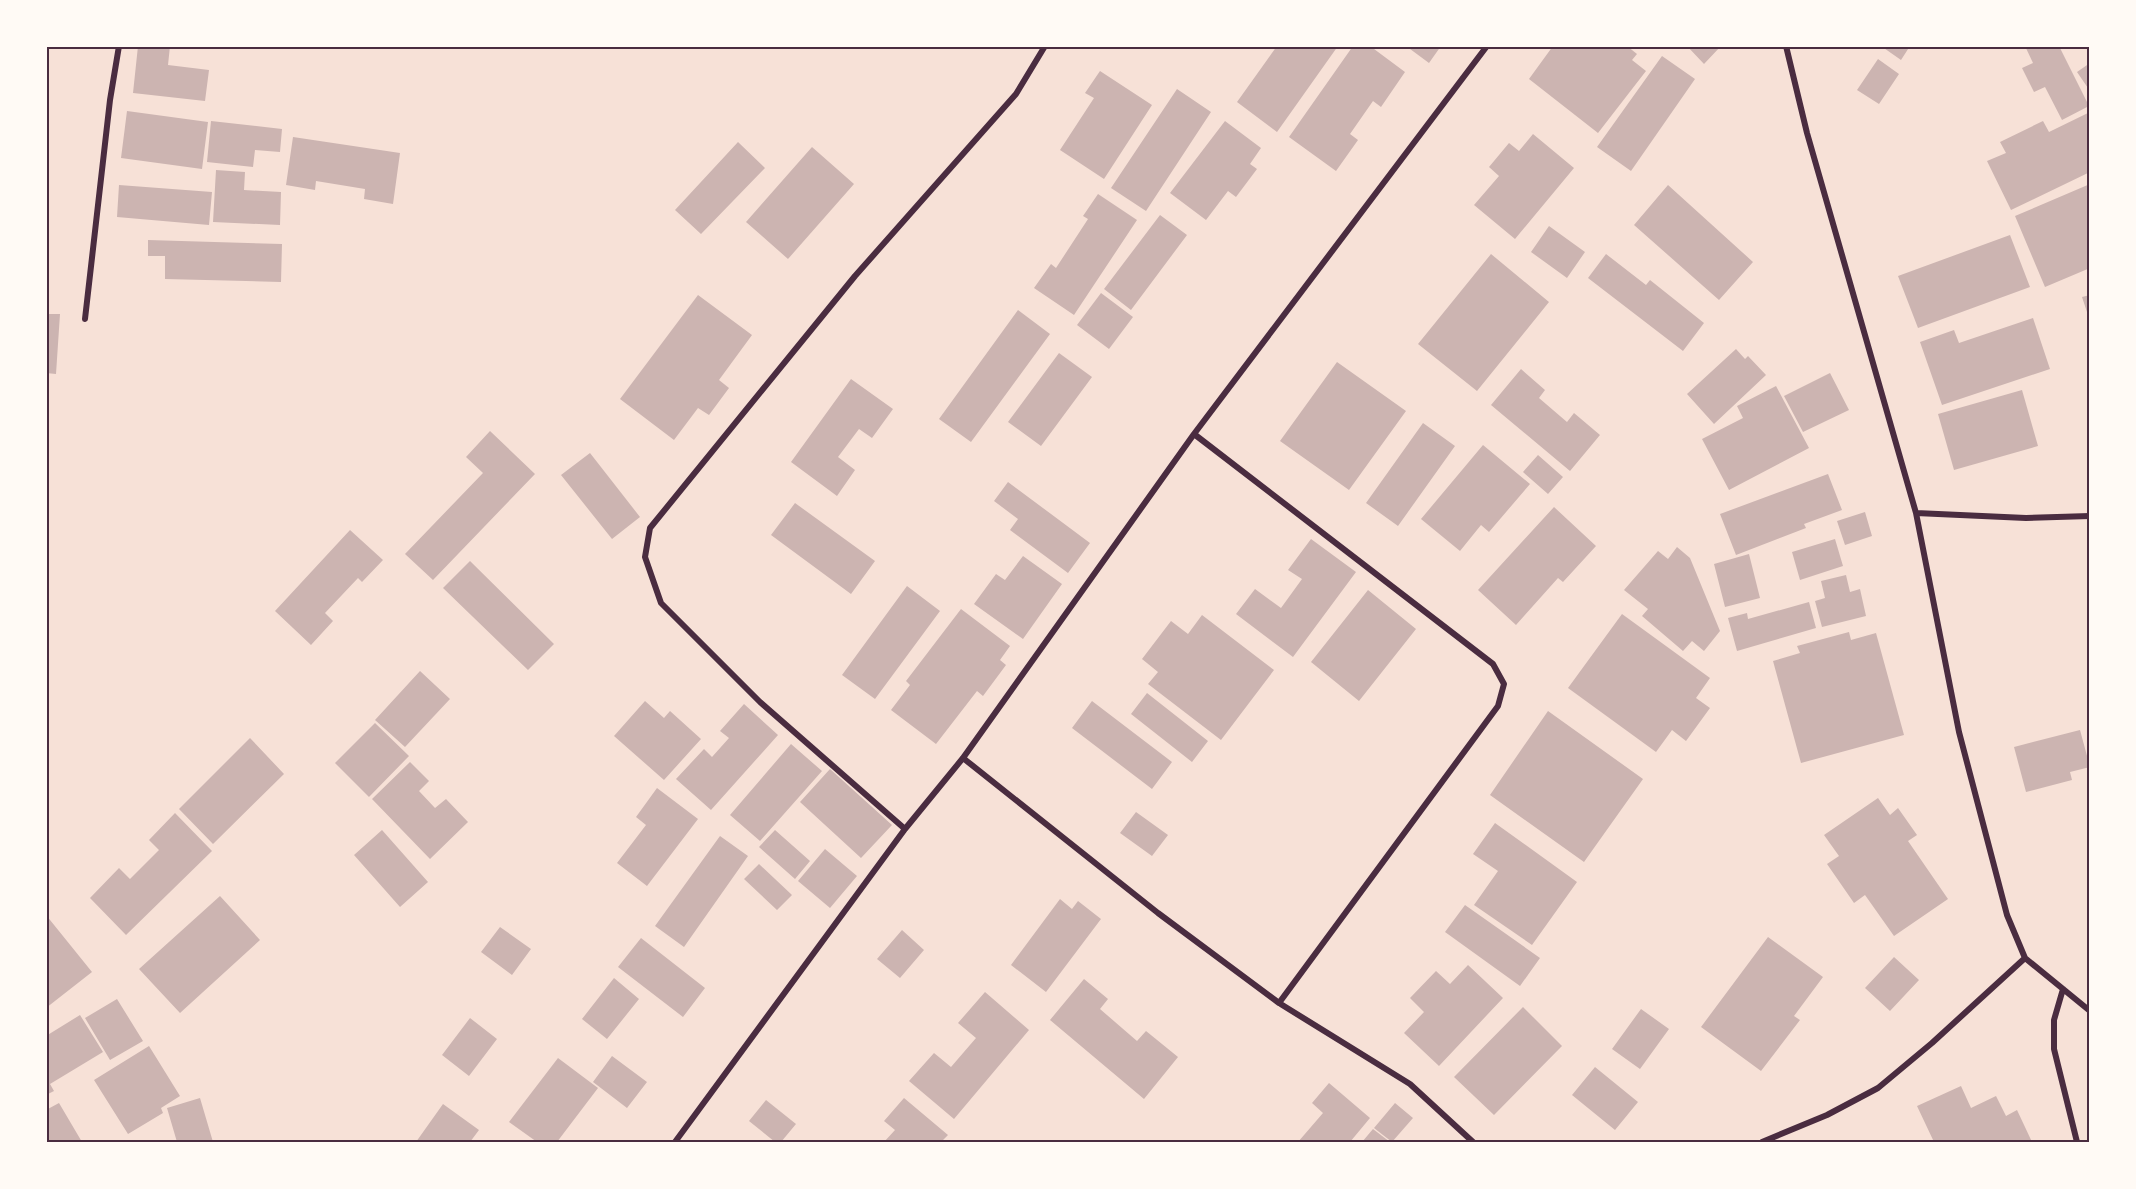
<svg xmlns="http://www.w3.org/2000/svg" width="2136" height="1189" font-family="Manrope,sans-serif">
<rect width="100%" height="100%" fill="#f7e1d7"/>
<path fill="#ccb4b1" d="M138,46H170L168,65L209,70L205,101L133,93Z
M1277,46H1338L1277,132L1237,102Z
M1353,46H1370L1405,72L1381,107L1373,101L1350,134L1358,140L1336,171L1289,137Z
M1406,46H1441L1429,63Z
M1553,46H1627L1637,54L1632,60L1646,71L1598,133L1529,79Z
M1687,46H1721L1704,64Z
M1881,46H1910L1901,60Z
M2025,46H2059L2089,106L2062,120L2045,87L2034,92L2022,68L2033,63Z
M1662,56L1695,79L1631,171L1597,147Z
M1878,59L1899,74L1879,104L1857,90Z
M2090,63V91L2077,72Z
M1100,71L1152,105L1104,179L1060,150L1094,98L1085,93Z
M1177,89L1211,112L1146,211L1111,188Z
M127,111L208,122L202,169L121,158Z
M2090,112V172L2011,210L1987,161L2006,153L2000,142L2043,121L2049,132Z
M211,121L282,129L280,152L255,150L253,167L207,162Z
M1225,121L1261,148L1250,164L1257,169L1236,197L1228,191L1206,220L1170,193Z
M1533,134L1574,168L1515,239L1474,205L1499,176L1489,167L1509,143L1519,151Z
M293,137L400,153L393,204L364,199L365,189L316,181L315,190L286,185Z
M738,142L765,168L701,234L675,210Z
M812,147L854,184L788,259L746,222Z
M216,170L245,172L244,190L281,192L280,225L213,222Z
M2090,184V268L2045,287L2015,216Z
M119,185L212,192L209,225L117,217Z
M1668,185L1753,262L1719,300L1634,225Z
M1098,194L1137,220L1074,315L1034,288L1051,264L1056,268L1088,219L1083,216Z
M1160,215L1187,235L1131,310L1104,289Z
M1549,226L1585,252L1567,278L1531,252Z
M2010,235L2030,287L1918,328L1898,276Z
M148,240L282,244L281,282L165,279V256H148Z
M1491,254L1549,302L1477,391L1418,344Z
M1606,254L1646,285L1650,280L1704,323L1683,351L1588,278Z
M1101,293L1133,317L1109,349L1077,325Z
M698,295L752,335L719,380L729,388L709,415L698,408L674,440L620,399Z
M2090,295V318H2089L2082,297Z
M1018,310L1050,334L971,442L939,419Z
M46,314H60L56,374L46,373Z
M2033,318L2050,369L1942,405L1920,342L1954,330L1959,343Z
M1736,349L1745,359L1748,356L1766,375L1714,424L1687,394Z
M1059,353L1092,377L1041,446L1008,422Z
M1337,362L1406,411L1349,490L1280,441Z
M1521,369L1545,390L1539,398L1567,422L1574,413L1600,435L1570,471L1491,405Z
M1830,373L1849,410L1803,432L1784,396Z
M851,379L893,409L872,438L859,429L838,457L855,470L837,496L791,462Z
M1776,386L1809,448L1729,490L1702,439L1743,418L1737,406Z
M2022,390L2038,446L1954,470L1938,414Z
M1423,423L1455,446L1398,526L1366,503Z
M490,431L535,474L433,580L405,554L483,473L466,457Z
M1483,445L1530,484L1489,532L1481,525L1460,551L1421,519Z
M590,453L640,517L612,539L561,475Z
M1538,455L1563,477L1548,494L1523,472Z
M1828,474L1842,510L1804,524L1806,528L1736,555L1720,514Z
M1008,482L1090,543L1068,573L1010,530L1018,519L994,501Z
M795,503L875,561L851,594L771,535Z
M1554,507L1596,546L1563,582L1558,578L1516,625L1478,590Z
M1865,512L1872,536L1845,545L1837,521Z
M350,530L383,560L362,582L358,578L325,613L333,621L311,645L275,611Z
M1311,539L1356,572L1293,657L1236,614L1255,589L1281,608L1302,579L1288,570Z
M1835,539L1843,566L1800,580L1792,552Z
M1677,547L1690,558L1720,631L1704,651L1692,641L1683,651L1642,616L1648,609L1624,590L1658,551L1668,559Z
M1749,554L1760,598L1725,607L1714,564Z
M1023,556L1062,584L1023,639L974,604L996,574L1005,580Z
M470,561L554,644L528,670L443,588Z
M1846,575L1850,592L1860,589L1866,616L1822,627L1815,601L1825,598L1821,581Z
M907,586L940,611L875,699L842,675Z
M1368,590L1416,629L1359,701L1311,662Z
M1809,602L1816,628L1737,651L1728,618L1747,613L1748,619Z
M961,609L1010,646L1000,660L1006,665L983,696L977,691L936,744L891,710L910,685L906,681Z
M1622,614L1710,678L1696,698L1710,708L1686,741L1672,730L1656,752L1568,688Z
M1202,615L1274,670L1221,740L1148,684L1158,672L1142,659L1171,621L1188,634Z
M1849,632L1851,640L1876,633L1904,735L1801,763L1773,661L1800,653L1797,646Z
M420,671L450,699L405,747L375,720Z
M1147,693L1208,741L1192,762L1131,714Z
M645,701L664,718L670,711L701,739L664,780L614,736Z
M1092,701L1172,762L1152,789L1072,728Z
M744,704L778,735L711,810L676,779L704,749L712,757L729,738L720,731Z
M1548,711L1643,779L1584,862L1490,795Z
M375,723L409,756L369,797L335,763Z
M2080,730L2090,767L2070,772L2072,780L2026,792L2014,747Z
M250,738L284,774L213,844L179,809Z
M791,744L822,771L760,841L730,815Z
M410,762L429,781L419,791L435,808L446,799L468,822L430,859L372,799Z
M830,769L892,825L861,858L800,802Z
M657,788L698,819L647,886L617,863L646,825L636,817Z
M1878,798L1890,815L1898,808L1917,835L1908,841L1948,899L1894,936L1865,895L1854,903L1827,864L1839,856L1824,835Z
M1136,812L1168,835L1152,856L1120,833Z
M175,813L212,851L126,935L90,898L119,868L130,879L159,850L149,840Z
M1495,823L1577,882L1532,945L1474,905L1498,871L1473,854Z
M382,830L428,882L400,907L354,855Z
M775,830L810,861L795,879L759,847Z
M720,836L748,856L684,947L655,926Z
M825,849L857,876L830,908L798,881Z
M759,864L792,895L777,910L744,879Z
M220,896L260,940L180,1013L139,969Z
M1060,899L1072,909L1078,901L1101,919L1046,992L1011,965Z
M1465,905L1540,958L1520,986L1445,932Z
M46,915L92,972L46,1008Z
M500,927L531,949L512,975L481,952Z
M902,930L924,950L900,978L877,959Z
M1768,937L1823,977L1794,1016L1800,1020L1761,1071L1701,1027Z
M641,938L705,988L683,1017L618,967Z
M1894,957L1919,980L1890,1011L1865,988Z
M1468,965L1503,998L1439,1066L1404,1033L1424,1012L1410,998L1436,971L1450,984Z
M614,978L639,999L607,1039L582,1019Z
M1084,979L1108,999L1100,1009L1137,1041L1146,1031L1178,1057L1144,1099L1050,1020Z
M985,992L1029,1030L954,1119L909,1081L934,1053L951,1067L976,1038L958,1023Z
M117,999L143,1041L110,1060L85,1018Z
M1523,1007L1562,1046L1494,1115L1454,1077Z
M1641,1009L1669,1029L1640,1069L1612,1049Z
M80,1015L103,1052L50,1084L54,1091L46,1095V1036Z
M470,1018L497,1039L469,1076L442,1055Z
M149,1046L180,1096L161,1108L163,1113L128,1134L94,1080Z
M612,1056L647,1082L627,1108L593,1082Z
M558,1058L598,1088L557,1142H537L509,1122Z
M1595,1067L1638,1102L1615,1130L1572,1095Z
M1329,1083L1370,1118L1350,1142H1298L1323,1113L1312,1103Z
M1961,1086L1971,1108L1996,1096L2006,1116L2017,1110L2032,1142H1934L1917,1106Z
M200,1098L213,1142H177L167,1108Z
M904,1098L948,1135L941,1142H884L895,1130L884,1121Z
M766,1100L796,1124L781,1142H775L749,1121Z
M59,1103L82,1142H46V1110Z
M1395,1103L1413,1118L1392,1142L1374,1128Z
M443,1104L479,1130L470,1142H416Z
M1373,1129L1390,1142H1362Z"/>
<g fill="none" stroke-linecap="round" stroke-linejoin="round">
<path stroke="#4a2c40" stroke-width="6" d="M1786,46L1807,133L1916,513L1959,732L2007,915L2025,958L2090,1011
M85,319L110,100L119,46
M1194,434L1493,664L1504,684L1498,706L1279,1003
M1916,513L2026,518L2090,516
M963,758L1158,913L1279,1003L1410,1084L1473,1142
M905,829L760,702L661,603L645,557L650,528L855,276L1016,94L1045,46
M2063,989L2054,1020V1049L2077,1142
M675,1142L905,829L963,758L1194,434L1487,46
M1762,1142L1827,1115L1878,1088L1932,1043L2025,958"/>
</g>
<rect width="2136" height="1189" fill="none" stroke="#fffaf5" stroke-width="96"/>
<rect x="48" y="48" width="2040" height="1093" fill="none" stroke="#4a2c40" stroke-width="2"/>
</svg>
